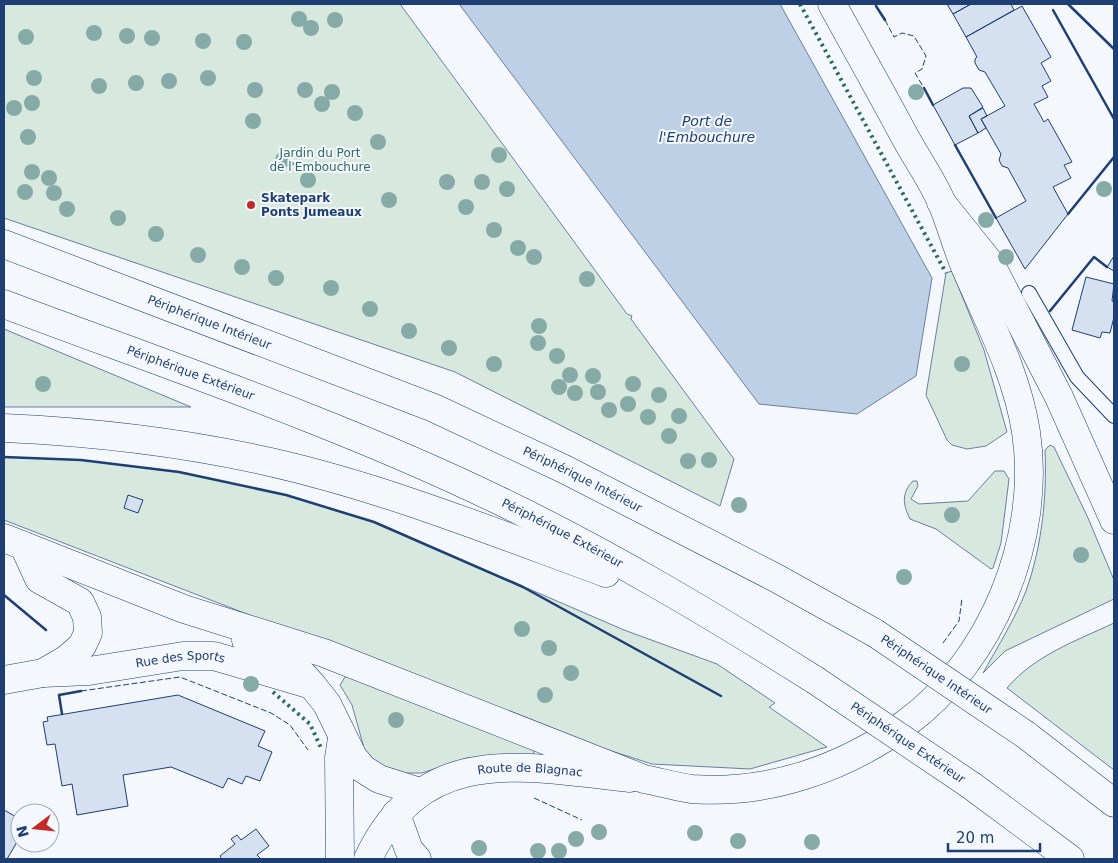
<svg xmlns="http://www.w3.org/2000/svg" width="1118" height="863" font-family="'DejaVu Sans',sans-serif">
<rect width="100%" height="100%" fill="#f4f7fb"/>
<path fill="#d7e8df" stroke="#687fa3" d="M4,4H400L627,314L632,316L631,319L734,459L720,506L455,372L4,218Z
M952,271L984,350L1007,432L986,446L967,449L952,445L947,440L926,395L946,273Z
M4,329L191,407H4Z
M1050,445L1054,447L1088,518L1114,580V599L1005,651L983,673C998,646 1015,619 1026,591C1042,546 1047,497 1045,450Z
M4,457L81,460L179,472L286,495L374,522L624,630L717,664L775,703L769,707L827,747L750,769L652,764L549,731L4,520Z
M995,471H1004L1009,479L1001,543L993,568L991,569L936,529L910,519C903,505 901,493 913,481H917L918,486L911,499L919,504L968,501Z
M1114,623V770L1007,688C1035,655 1076,641 1114,623Z
M347,674L534,750V753L532,755H502L467,758L422,773H406L377,764L364,748L352,705L340,685Z"/>
<path fill="#bed0e5" stroke="#687fa3" d="M459,4H780L932,278L916,376L857,414L759,404Z"/>
<path fill="#d5e0f0" stroke="#1d3f73" d="M947,4H971L953,14Z
M971,4H1011L1014,10L966,37L953,14Z
M1022,6L1051,57L1041,63L1051,81L1042,86L1048,97L1034,104L1044,122L1048,119L1072,162L1064,165L1071,178L1053,187L1068,214L1025,269L996,218L1026,201L1008,168L1002,166L999,160L1001,154L981,119L1005,106L985,72L979,70L975,63V59L977,57L966,37Z
M963,88H971L983,107L969,116L978,133L955,145L933,105Z
M983,108L987,116L981,119L986,128L978,133L969,116Z
M1114,256V271L1107,267Z
M1086,277L1114,284L1112,301L1114,302V317L1110,333L1102,332L1100,338L1072,330Z
M128,495L143,500L138,513L124,508Z
M178,695L265,731L258,746L272,752L260,781L246,776L242,784L228,778L223,788L171,767L123,775L128,806L77,815L72,784L62,786L55,744L47,745L43,722L48,721L47,717Z
M4,810L20,819V837L7,859H4Z
M256,829L269,846L257,855L261,859H222L220,856L235,844L231,839L237,835L241,840Z"/>
<g fill="none" stroke-linecap="round" stroke-linejoin="round">
<g stroke="#1d3f73" stroke-width="16">
<path id="service" d="M1029,293L1077,377L1114,416"/>
</g>
<g stroke="#1d3f73" stroke-width="29">
<g id="minor">
<path d="M24,546L39,579L80,602L87,617L88,633L82,646L67,659L43,673"/>
<path id="s1" d="M4,680L43,673L89,671L183,656H214L312,685"/>
<path d="M396,814L409,850L417,859"/>
</g>
</g>
<g stroke="#1d3f73" stroke-width="29">
<g id="tertiary">
<path d="M246,640L286,656L312,685L327,704L353,757L363,769L379,779L420,792"/>
<path d="M340,859L339,758L342,738"/>
<path id="s2" d="M368,859C423,741 525,767 630,778"/>
</g>
</g>
<g stroke="#1d3f73" stroke-width="29">
<path id="primary" d="M4,538L184,609L324,653L644,779C660,782 676,787 692,789C768,795 845,768 905,724C992,661 1042,538 1026,432C1017,374 989,322 966,269C957,248 951,225 942,203C932,180 917,159 905,137C881,92 856,48 832,4"/>
</g>
<g stroke="#1d3f73" stroke-width="29">
<g id="motorway">
<path d="M941,202L990,263L1059,397L1114,520"/>
<path id="s3" d="M4,244L434,408L564,469L776,578L875,633"/>
<path id="s4" d="M4,304C169,366 339,423 498,500C608,553 712,615 815,680"/>
<path d="M4,428C93,432 182,442 270,462C385,488 496,533 606,573"/>
<path d="M1026,735L1114,803"/>
<path d="M972,786L1070,859"/>
</g>
</g>
<use href="#service" stroke="#f4f7fb" stroke-width="14"/>
<use href="#minor" stroke="#f4f7fb" stroke-width="28"/>
<use href="#tertiary" stroke="#f4f7fb" stroke-width="28"/>
<use href="#primary" stroke="#f4f7fb" stroke-width="28"/>
<use href="#motorway" stroke="#f4f7fb" stroke-width="28"/>
<g stroke="#1d3f73" stroke-width="29" stroke-linecap="butt">
<g id="motorway-bridge">
<path id="s5" d="M875,633L1026,735"/>
<path id="s6" d="M815,680L972,786"/>
</g>
</g>
<use href="#motorway-bridge" stroke="#f4f7fb" stroke-width="28"/>
<path stroke="#2c6c60" stroke-width="4" stroke-dasharray="2.5 4" stroke-linecap="butt" d="M800,4L946,273
M273,692L310,724L322,750"/>
<path stroke="#1d3f73" stroke-width="1" stroke-dasharray="6 2.5" stroke-linecap="butt" d="M885,20L894,37L902,33L914,36L926,56L922,69L915,73L924,88
M943,643L959,621L962,598
M81,691L180,677L271,713L290,725L308,750
M534,798L582,820"/>
<path stroke="#1d3f73" stroke-width="2.5" d="M1068,4L1114,49
M876,6L885,20
M1053,10L1114,119
M924,88L933,105
M955,145L996,218
M1068,214L1114,157
M1050,311L1094,257L1107,267
M4,457L81,460L179,472L286,495L374,522L523,587L721,696
M4,595L46,630
M62,714L59,695L81,691"/>
</g>
<g fill="#86aba6">
<circle cx="299" cy="19" r="8"/>
<circle cx="335" cy="20" r="8"/>
<circle cx="311" cy="28" r="8"/>
<circle cx="94" cy="33" r="8"/>
<circle cx="127" cy="36" r="8"/>
<circle cx="26" cy="37" r="8"/>
<circle cx="152" cy="38" r="8"/>
<circle cx="203" cy="41" r="8"/>
<circle cx="244" cy="42" r="8"/>
<circle cx="34" cy="78" r="8"/>
<circle cx="208" cy="78" r="8"/>
<circle cx="169" cy="81" r="8"/>
<circle cx="136" cy="83" r="8"/>
<circle cx="99" cy="86" r="8"/>
<circle cx="255" cy="90" r="8"/>
<circle cx="305" cy="90" r="8"/>
<circle cx="332" cy="92" r="8"/>
<circle cx="916" cy="92" r="8"/>
<circle cx="32" cy="103" r="8"/>
<circle cx="322" cy="104" r="8"/>
<circle cx="14" cy="108" r="8"/>
<circle cx="355" cy="113" r="8"/>
<circle cx="253" cy="121" r="8"/>
<circle cx="28" cy="137" r="8"/>
<circle cx="378" cy="142" r="8"/>
<circle cx="499" cy="155" r="8"/>
<circle cx="283" cy="160" r="8"/>
<circle cx="32" cy="172" r="8"/>
<circle cx="49" cy="178" r="8"/>
<circle cx="308" cy="180" r="8"/>
<circle cx="447" cy="182" r="8"/>
<circle cx="482" cy="182" r="8"/>
<circle cx="507" cy="189" r="8"/>
<circle cx="1104" cy="189" r="8"/>
<circle cx="25" cy="192" r="8"/>
<circle cx="54" cy="193" r="8"/>
<circle cx="389" cy="200" r="8"/>
<circle cx="466" cy="207" r="8"/>
<circle cx="67" cy="209" r="8"/>
<circle cx="118" cy="218" r="8"/>
<circle cx="986" cy="220" r="8"/>
<circle cx="494" cy="230" r="8"/>
<circle cx="156" cy="234" r="8"/>
<circle cx="518" cy="248" r="8"/>
<circle cx="198" cy="255" r="8"/>
<circle cx="534" cy="257" r="8"/>
<circle cx="1006" cy="257" r="8"/>
<circle cx="242" cy="267" r="8"/>
<circle cx="276" cy="278" r="8"/>
<circle cx="587" cy="279" r="8"/>
<circle cx="331" cy="288" r="8"/>
<circle cx="370" cy="309" r="8"/>
<circle cx="539" cy="326" r="8"/>
<circle cx="409" cy="331" r="8"/>
<circle cx="538" cy="343" r="8"/>
<circle cx="449" cy="348" r="8"/>
<circle cx="557" cy="356" r="8"/>
<circle cx="494" cy="364" r="8"/>
<circle cx="962" cy="364" r="8"/>
<circle cx="570" cy="375" r="8"/>
<circle cx="593" cy="376" r="8"/>
<circle cx="43" cy="384" r="8"/>
<circle cx="633" cy="384" r="8"/>
<circle cx="559" cy="387" r="8"/>
<circle cx="598" cy="392" r="8"/>
<circle cx="575" cy="393" r="8"/>
<circle cx="659" cy="395" r="8"/>
<circle cx="628" cy="404" r="8"/>
<circle cx="609" cy="410" r="8"/>
<circle cx="679" cy="416" r="8"/>
<circle cx="648" cy="417" r="8"/>
<circle cx="669" cy="436" r="8"/>
<circle cx="709" cy="460" r="8"/>
<circle cx="688" cy="461" r="8"/>
<circle cx="739" cy="505" r="8"/>
<circle cx="952" cy="515" r="8"/>
<circle cx="1081" cy="555" r="8"/>
<circle cx="904" cy="577" r="8"/>
<circle cx="522" cy="629" r="8"/>
<circle cx="549" cy="648" r="8"/>
<circle cx="571" cy="673" r="8"/>
<circle cx="251" cy="684" r="8"/>
<circle cx="545" cy="695" r="8"/>
<circle cx="396" cy="720" r="8"/>
<circle cx="599" cy="832" r="8"/>
<circle cx="695" cy="833" r="8"/>
<circle cx="576" cy="839" r="8"/>
<circle cx="738" cy="841" r="8"/>
<circle cx="812" cy="842" r="8"/>
<circle cx="479" cy="848" r="8"/>
<circle cx="538" cy="851" r="8"/>
<circle cx="559" cy="851" r="8"/>
</g>
<circle fill="#c62828" stroke="#f4f7fb" stroke-width="2" cx="251" cy="205" r="5"/>
<g text-anchor="middle" dominant-baseline="central" stroke-width="4" stroke-linejoin="round" paint-order="stroke">
<g font-size="12" fill="#2c6c60" stroke="#f4f7fb">
<text x="320" y="153">Jardin du Port<tspan x="320" dy="14">de l'Embouchure</tspan></text>
</g>
<g font-size="12" font-weight="bold" fill="#1d3f73" stroke="#f4f7fb" text-anchor="start">
<text x="261" y="198">Skatepark<tspan x="261" dy="14">Ponts Jumeaux</tspan></text>
</g>
<g font-size="12" fill="#1d3f73" stroke="#f4f7fb">
<text stroke="none"><textPath href="#s3" startOffset="220">Périphérique Intérieur</textPath></text>
<text stroke="none"><textPath href="#s4" startOffset="199">Périphérique Extérieur</textPath></text>
<text stroke="none"><textPath href="#s3" startOffset="625">Périphérique Intérieur</textPath></text>
<text stroke="none"><textPath href="#s4" startOffset="604">Périphérique Extérieur</textPath></text>
<text stroke="none"><textPath href="#s1" startOffset="178">Rue des Sports</textPath></text>
<text stroke="none"><textPath href="#s5" startOffset="74">Périphérique Intérieur</textPath></text>
<text stroke="none"><textPath href="#s6" startOffset="112">Périphérique Extérieur</textPath></text>
<text stroke="none"><textPath href="#s2" startOffset="200">Route de Blagnac</textPath></text>
</g>
<g font-size="14" font-style="italic" fill="#1d3f73" stroke="#f4f7fb">
<text x="707" y="121">Port de<tspan x="707" dy="16">l'Embouchure</tspan></text>
</g>
</g>
<rect width="1118" height="863" fill="none" stroke="#1d3f73" stroke-width="10"/>
<g transform="translate(35 828) rotate(254)"><circle r="24" fill="#f4f7fb" stroke="#9eadc5"/>
<path d="M0-4L9 19L0 12L-9 19Z" fill="#c62828"/>
<text y="-8" font-size="14" font-weight="bold" text-anchor="middle" fill="#1d3f73">N</text>
</g>
<path d="M948 843v8h92v-8" fill="none" stroke="#1d3f73" stroke-width="2.5"/>
<text x="956" y="843" font-size="15" fill="#1d3f73" stroke="#f4f7fb" stroke-width="4" paint-order="stroke">20 m</text>
</svg>
